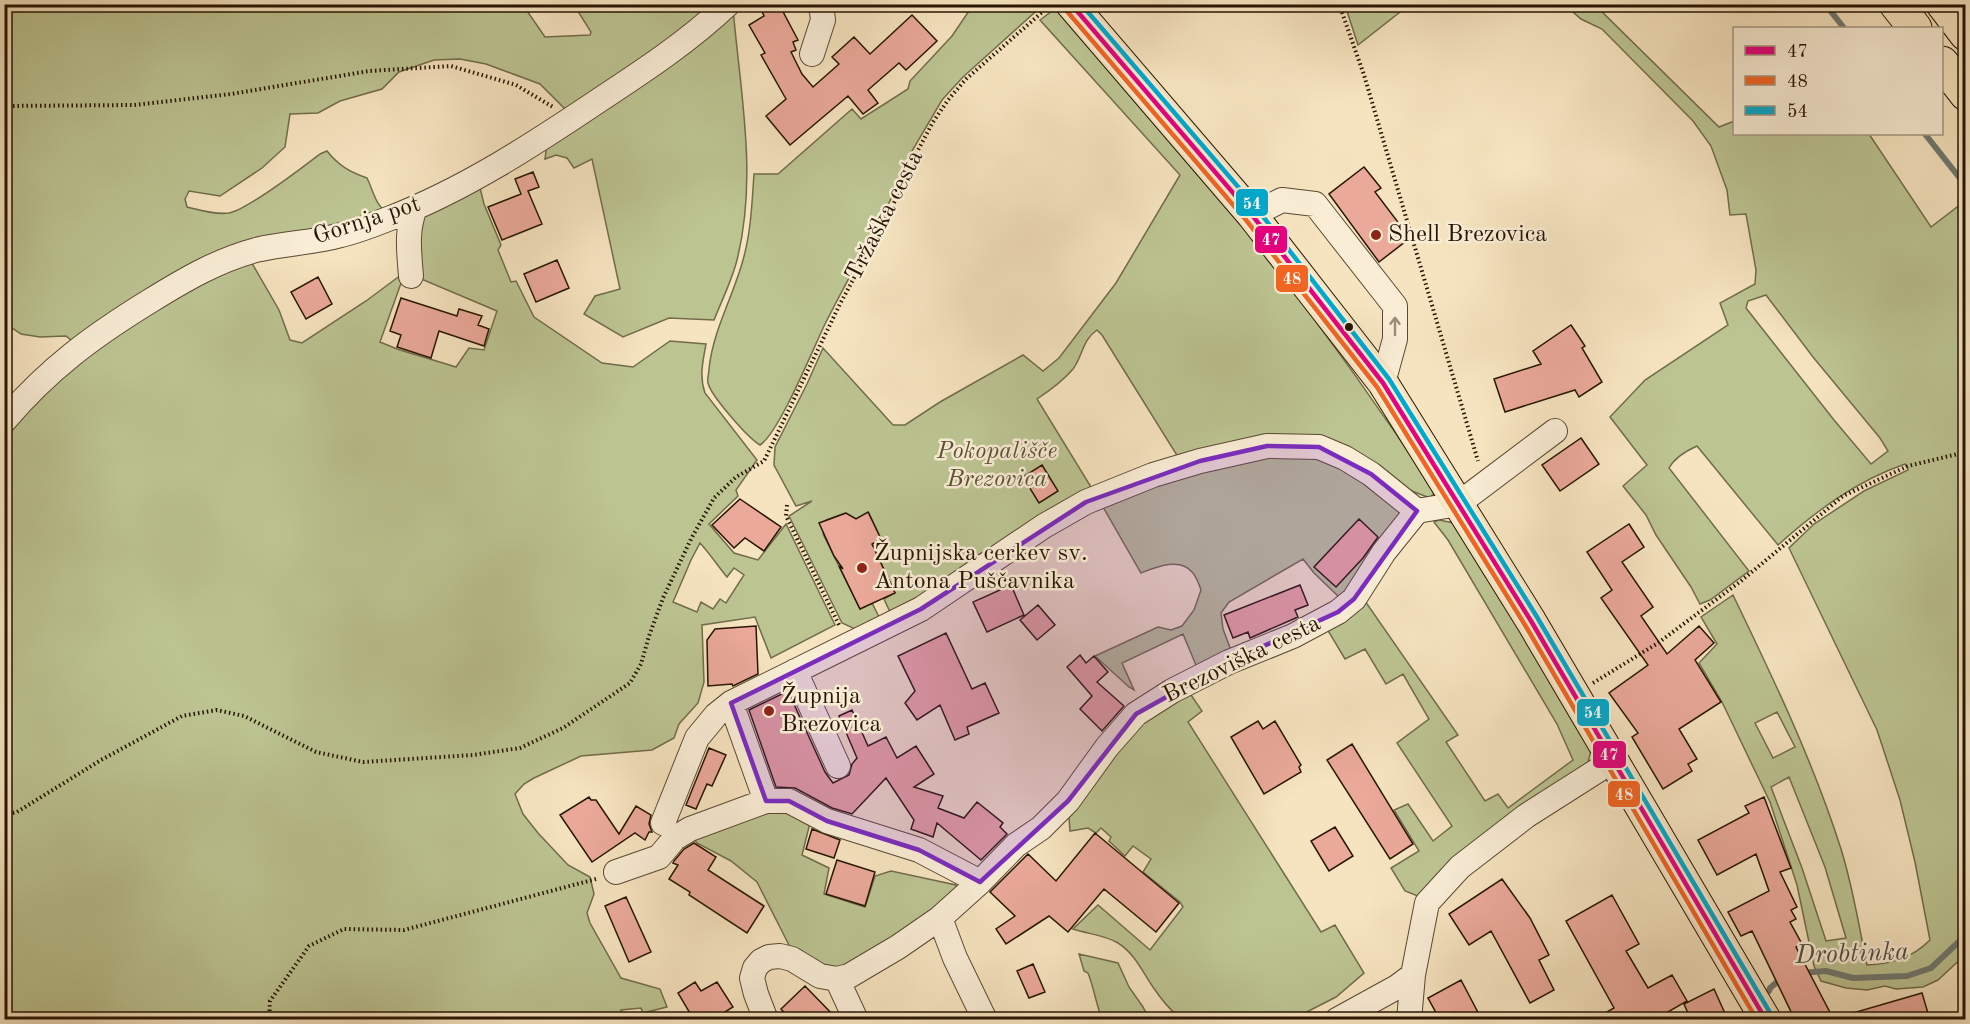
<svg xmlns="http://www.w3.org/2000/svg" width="1970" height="1024" font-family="'Old Standard TT',serif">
<rect width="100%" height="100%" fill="#f6e4c0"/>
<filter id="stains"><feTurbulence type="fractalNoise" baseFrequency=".00333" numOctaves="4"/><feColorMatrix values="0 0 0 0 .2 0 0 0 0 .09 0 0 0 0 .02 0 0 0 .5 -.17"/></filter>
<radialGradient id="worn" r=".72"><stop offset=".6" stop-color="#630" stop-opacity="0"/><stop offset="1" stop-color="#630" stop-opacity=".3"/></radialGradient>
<path fill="#bcc492" stroke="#716c4a" stroke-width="1.5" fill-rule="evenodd" d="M4,5H523L545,37L590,35L591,32L574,5H659L677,10L690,5H714L570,114L540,84L486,64L460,59L434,60L399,72L382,89L340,101L318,113L290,114L285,147L262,168L220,196L189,191L185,199L187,207C201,210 215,215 229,213C247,210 303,167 320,154L327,151C339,166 350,172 367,178C374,192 375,206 390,215L262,245L76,344L66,336L40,337L21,334L5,323Z
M973,5H1043L963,77L942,100L909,156L900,181C876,230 849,276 825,324C813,349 779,433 760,445C748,438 711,396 708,383C707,379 709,373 709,369C713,330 733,297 743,260C751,232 752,203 754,174H778L852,109L861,119L908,89L910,81L952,36Z
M1345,5H1409L1358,45Z
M1565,5H1595L1719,127L1734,121V134H1869L1931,227L1965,201V955L1938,980L1923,987L1896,989L1885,986L1867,990L1846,988L1821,981L1814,966L1797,885L1770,802L1722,702L1699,663L1717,644L1701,617L1733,595C1773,678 1813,761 1841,849C1853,887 1859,927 1867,965C1892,964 1912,958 1930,940L1915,862L1900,800L1877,730L1789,548L1814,524L1864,491L1908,470L1905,464C1856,481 1816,511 1778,545L1697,446C1686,451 1675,457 1669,468L1749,571L1710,600L1700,604L1691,587L1656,535L1646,515L1623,486L1647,465L1610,417L1645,380L1728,325L1720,303L1755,284L1756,270L1746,214L1730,215L1727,190L1711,146L1693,121L1602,29L1581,19ZM1766,295L1813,357L1880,438L1888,451L1871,464L1834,420L1746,308L1748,301ZM1777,712L1795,747L1773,758L1755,723ZM1789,777L1825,867L1846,938L1826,941L1802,868L1771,787Z
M733,8C740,92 758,176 737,260C732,280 722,300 714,320L669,318L623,337L584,314L595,296L620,289L592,159L574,168L567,158L556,155L545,159L547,144Z
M1052,11L1059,12C1197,161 1324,323 1435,492L1430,498L1404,488L1351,452L1178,457L1102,335L1097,330C1082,340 1083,356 1073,369C1063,381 1049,391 1037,399L1091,487L973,558L936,587L890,612L884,599L895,593L872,544L881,539L869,513L856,519L845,513L826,520L823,534L860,609L872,603L879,617L855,629L842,623L789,516L812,501L796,506L774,465L775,447L807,384L823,348L893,425H905L940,402L1023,355L1043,371L1059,358L1116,283L1180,175L1040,20Z
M479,184L484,204L501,245L498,250L511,282L516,281L534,317L602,363L633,367L670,341L706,344C703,361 699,376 705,393L757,460L736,490L738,496L709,524L734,553L758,560L786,524L835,625L771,658L755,617L702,625L704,682L698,703L679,724L674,738L652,750L581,756L534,778L524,784L515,794L523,814L538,833L568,865L590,877L594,894L587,913L590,923L621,978L660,989L667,1007L643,1013L641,1008L621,1010L623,1018L619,1020H5V429L89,347L249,258L279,310L290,340L302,343L366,301L405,272L380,342L397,349L456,367L469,348L484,350L497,311L419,278V215ZM700,543C711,555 717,565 727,577L734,568L744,575L726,603L720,599L713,609L701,602L697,612L673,602L691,560Z
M1280,456L1320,457L1346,468L1398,508L1400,518L1361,578L1339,597L1314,573L1303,559L1229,602L1221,613L1223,629L1232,653L1198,670L1183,634L1122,663L1134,690L1129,687L1095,656L1158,627L1171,630L1182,626L1194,610L1201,590C1199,584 1196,576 1192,572C1180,557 1156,567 1141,573L1103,507L1145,487L1217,466Z
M1439,520L1454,523L1470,546L1591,751L1588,762L1555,784L1420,897L1405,891L1391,868L1419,851L1394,810L1408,804L1433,841L1452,826L1397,743L1429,719L1403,674L1386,684L1365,649L1345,659L1327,629L1363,598L1458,735L1446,742L1485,801L1498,794L1508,808L1573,760L1557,724L1448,540L1434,522Z
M1189,692L1202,711L1188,722L1321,932L1335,925L1364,973L1336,997L1293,1019H1181C1170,1010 1161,999 1153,987C1142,971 1135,954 1118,943C1105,935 1088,934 1073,929L1098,905L1150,950L1183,907L1180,902L1143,872L1151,859L1133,846L1125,856L1109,841L1111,837L1101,828L1096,833L1088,828L1070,831L1069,817L1133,732L1164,705Z
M792,809L811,819L802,855L829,868L824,894L865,907L875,876L891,871L956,885L957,889L939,908L851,964L830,969L791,949L757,882L731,861L697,843L690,834L755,811Z
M1079,954L1118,963L1129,987L1143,1007L1149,1019H1102C1096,1004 1094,988 1088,973L1084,971Z"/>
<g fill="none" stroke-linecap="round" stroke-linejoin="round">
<path stroke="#707972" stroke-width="6" d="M1825,4L1844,28
M1925,134L1966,186
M1801,973L1826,971L1853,978L1907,976L1931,968L1966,935
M1769,991L1770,988L1783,977"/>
</g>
<path fill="#eba99a" stroke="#261502" stroke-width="1.5" d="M759,4H776L778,9L781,8L798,40L793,42L796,50L791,52L802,74L813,87L839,64L832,57L854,37L870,54L912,15L937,41L906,70L899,63L868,90L878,103L863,114L848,96L790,145L766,116L786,99L761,55L765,53L749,25L764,16Z
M1364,167L1381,188L1375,192L1410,238L1379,262L1329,194Z
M533,172L539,187L528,191L542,224L502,240L488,207L521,194L515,179Z
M557,260L569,288L536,302L524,274Z
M318,277L332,304L306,319L291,292Z
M401,298L457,316L459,309L482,316L478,325L489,329L484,346L439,331L431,358L397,347L401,335L390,331Z
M1571,325L1585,346L1582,348L1602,382L1579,397L1575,390L1505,412L1494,379L1541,364L1533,351Z
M1581,438L1599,464L1560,491L1542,465Z
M1042,465L1058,491L1039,503L1023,477Z
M740,499L781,527L764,551L745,538L734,548L712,525Z
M868,512L881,539L872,544L895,593L860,609L839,566L843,569L834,556L819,523L846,513L856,519Z
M1359,519L1378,537L1363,558L1336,587L1314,567Z
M1629,524L1644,547L1622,562L1653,607L1641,616L1667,654L1699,626L1714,643L1695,660L1721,702L1679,729L1697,759L1688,764L1692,771L1663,789L1632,737L1638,733L1609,693L1648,665L1601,598L1612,590L1587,552Z
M1011,585L1024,615L987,632L973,602Z
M1300,585L1308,605L1295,610L1298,617L1250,638L1248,632L1233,638L1224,615Z
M1038,605L1055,625L1037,640L1020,620Z
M756,626L758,674L733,686L732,684L708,686L707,640L715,629Z
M946,633L972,689L985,683L999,713L967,727L969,734L955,740L940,705L917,720L905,703L915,691L898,656Z
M1080,655L1086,663L1094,656L1108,672L1097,682L1124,706L1102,731L1080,709L1092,696L1067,667Z
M788,691L825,772L833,783L849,775L852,764L857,758L839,716L852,710L868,746L886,737L897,758L916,746L934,774L914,787L943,796L938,808L964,818L977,802L1003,823L1000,827L1007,834L981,860L937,823L933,837L911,829L914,820L886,778L852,814L832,808L795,788L776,787L749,710Z
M1258,721L1263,729L1275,721L1301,765L1299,767L1301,772L1264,794L1231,737Z
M1352,744L1413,844L1390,859L1327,760Z
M709,748L726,755L712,786L707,784L696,809L686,805Z
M589,797L591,800H596L619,834L636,806L651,815L649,824L652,832H649L645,840L635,833L592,862L560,815Z
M1764,797L1791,868L1780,872L1797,907L1791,910L1796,919L1790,922L1802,944L1796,947L1834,1020H1795L1752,931L1741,936L1728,912L1769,891L1756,854L1717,875L1698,840L1749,813L1745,806Z
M1335,827L1353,856L1329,871L1311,841Z
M812,829L840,840L834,858L806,849Z
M1095,833L1179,903L1156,932L1104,889L1068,932L1049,916L1006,944L996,929L1015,916L990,892L1028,854L1056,881Z
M694,843L716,857L708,870L764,906L747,933L689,895L690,892L669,879L678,865L673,863L674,861L684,849Z
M837,860L875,872L865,906L826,894Z
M1502,879L1530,918L1549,955L1539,960L1554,990L1530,1003L1491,931L1469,945L1449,914Z
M1612,895L1639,944L1626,951L1648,988L1672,975L1687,1001L1654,1020H1593L1614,1008L1566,921Z
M626,897L651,952L629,962L605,906Z
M1033,964L1045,992L1029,998L1017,971Z
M1461,980L1482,1020H1440L1428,998Z
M695,982L701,991L717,982L733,1007L712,1020H694L678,993Z
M805,986L838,1020H791L781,1009Z
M1714,989L1728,1020H1691L1684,1004Z
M1922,993L1930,1020H1847L1846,1015Z"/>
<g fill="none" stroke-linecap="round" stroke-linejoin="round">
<g stroke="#5a4932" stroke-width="26">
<path id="minor" d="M812,54L823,20L821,4
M1252,215L1282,200L1315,204L1395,306V339L1383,383
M411,276C409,251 406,231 415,208
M4,421C48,369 93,336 150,301C184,280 218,260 256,250C284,243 313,243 341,235C357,231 373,225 388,219C464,190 534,144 601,99C645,70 689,41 728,4
M795,671L838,766
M731,703L766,801
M663,823L697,738L716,715L731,703L921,609L1044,526L1086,502L1153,475L1200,461L1267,446L1319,447L1345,458L1371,474L1417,511
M616,872L659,857L675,838L690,829L766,801H789L827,821L919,850L980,882
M940,918L955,958L985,1020
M837,979L856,1020
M766,1020L756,994L752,978L755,968L761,961L769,957L780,956L792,959L820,976L837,979L849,976L898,947L940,918L980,882L1016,845L1041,828L1068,801L1107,747L1136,714L1172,691L1229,662L1293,636L1338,612L1354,599L1384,552L1417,511L1458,504L1555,431
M1337,1020L1397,987L1413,975
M1409,1020L1413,975L1427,903L1460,867L1526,816L1614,760"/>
</g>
<g stroke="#261502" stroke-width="32">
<path id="major" d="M1071,4L1252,215L1383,383L1531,621L1766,1020"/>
</g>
<g stroke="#261502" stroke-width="35">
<path id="highway" d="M1896,4L1915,28
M1943,4L1966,34
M1942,63L1966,94"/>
</g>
<path stroke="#261502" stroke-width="4" stroke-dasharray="1.5 3" stroke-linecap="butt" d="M1339,4L1364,75L1478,461
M4,106L134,105L231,94L369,71L451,66L516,85L553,107
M787,505L786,516L840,627
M1593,683L1658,643L1741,581L1843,496L1908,466L1966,452
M4,815L17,812L101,760L182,716L217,710L244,716L316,752L363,762L473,755L520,748L563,728L630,683L641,664L649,636L663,598L691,539L714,498L736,477L764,461L840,304L893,205L917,152L933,122L948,100L966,79L1048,7
M269,1020L270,1001L309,946L344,929L404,930L596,879"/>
<use href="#minor" stroke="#f9edd6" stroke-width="24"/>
<use href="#major" stroke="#f6e4c0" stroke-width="30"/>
<use href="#highway" stroke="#f6e4c0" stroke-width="33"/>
<g stroke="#f9edd6" stroke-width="9">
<path id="bus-1" d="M1071,4L1252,215L1383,383L1531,621L1766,1020"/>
</g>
<g stroke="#f9edd6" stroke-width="9">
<path id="bus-2" d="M1065,9L1246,220L1377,387L1525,625L1757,1020"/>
</g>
<g stroke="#f9edd6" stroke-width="9">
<path id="bus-3" d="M1081,4L1258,210L1389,379L1537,617L1772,1016"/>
</g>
<use href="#bus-1" stroke="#e5007d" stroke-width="4.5"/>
<use href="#bus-2" stroke="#f26522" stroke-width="4.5"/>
<use href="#bus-3" stroke="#00a9ce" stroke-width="4.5"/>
</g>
<defs><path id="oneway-shaft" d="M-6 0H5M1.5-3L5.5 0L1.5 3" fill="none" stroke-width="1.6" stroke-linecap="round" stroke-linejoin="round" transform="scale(1.5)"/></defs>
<use stroke="#9a8c77" href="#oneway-shaft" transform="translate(1395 326) rotate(-90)"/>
<path fill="#7b2cbf" fill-opacity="0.2" stroke="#7b2cbf" stroke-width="4.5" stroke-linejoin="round" d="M1267,446L1319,447L1371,474L1417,511L1354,599L1338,612L1229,662L1136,714L1068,801L980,882L919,850L827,821L789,801H766L731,703L921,609L1086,502L1200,461Z"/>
<g fill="#8f2418" stroke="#f9edd6" stroke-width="2">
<circle cx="1376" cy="235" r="6"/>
<circle cx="862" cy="568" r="6"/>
<circle cx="769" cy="711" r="6"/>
</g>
<circle fill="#261502" stroke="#f9edd6" stroke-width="2" cx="1349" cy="327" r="5"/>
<g text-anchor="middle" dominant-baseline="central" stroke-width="5" stroke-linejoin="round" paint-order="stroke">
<g font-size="24" fill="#261502" stroke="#f9edd6">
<text transform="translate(885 216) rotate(-63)">Tržaška cesta</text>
<text transform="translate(367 221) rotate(-18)">Gornja pot</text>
<text transform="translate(1242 660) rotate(-26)">Brezoviška cesta</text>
</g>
<g font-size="24" fill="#261502" stroke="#f9edd6" text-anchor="start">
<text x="1388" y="235">Shell Brezovica</text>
<text x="874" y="554">Župnijska cerkev sv.<tspan x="874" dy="28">Antona Puščavnika</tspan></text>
<text x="781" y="697">Župnija<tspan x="781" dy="28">Brezovica</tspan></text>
</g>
<g font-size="24" font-style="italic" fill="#5a5234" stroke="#f9edd6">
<text x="997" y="452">Pokopališče<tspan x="997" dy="28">Brezovica</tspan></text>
</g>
<g font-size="26" font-style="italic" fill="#514f43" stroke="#f9edd6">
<text transform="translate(1852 954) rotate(-2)">Drobtinka</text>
</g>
</g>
<g stroke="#f9edd6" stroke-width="2">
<rect x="1235" y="188" width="34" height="29" rx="6" fill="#00a9ce"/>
<rect x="1254" y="225" width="34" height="29" rx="6" fill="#e5007d"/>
<rect x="1275" y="264" width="34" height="29" rx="6" fill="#f26522"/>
<rect x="1576" y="698" width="34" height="29" rx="6" fill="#00a9ce"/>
<rect x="1592" y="740" width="35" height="29" rx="6" fill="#e5007d"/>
<rect x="1607" y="780" width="34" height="28" rx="6" fill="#f26522"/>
</g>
<g font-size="16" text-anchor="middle" font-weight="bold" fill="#fff">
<text x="1252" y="209">54</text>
<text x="1271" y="245">47</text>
<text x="1292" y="284">48</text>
<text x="1593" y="718">54</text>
<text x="1609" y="760">47</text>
<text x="1624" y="800">48</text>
</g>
<rect width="1970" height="1024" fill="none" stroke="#f6e4c0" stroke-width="24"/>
<rect x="6" y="6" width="1958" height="1012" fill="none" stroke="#261502" stroke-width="3"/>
<rect x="12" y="12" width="1946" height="1000" fill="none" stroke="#261502" stroke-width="1.5"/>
<rect x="1733" y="27" width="210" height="108" fill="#f9edd6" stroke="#a59781" stroke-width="1.5"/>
<rect x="1745" y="46" width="30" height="9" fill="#e5007d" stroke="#a59781" stroke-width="1.5"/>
<text x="1787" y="57" font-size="18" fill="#261502">47</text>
<rect x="1745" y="76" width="30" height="9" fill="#f26522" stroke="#a59781" stroke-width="1.5"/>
<text x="1787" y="87" font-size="18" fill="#261502">48</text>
<rect x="1745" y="106" width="30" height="9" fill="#00a9ce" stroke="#a59781" stroke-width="1.5"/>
<text x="1787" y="117" font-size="18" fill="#261502">54</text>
<rect width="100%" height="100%" filter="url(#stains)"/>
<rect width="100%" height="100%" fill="url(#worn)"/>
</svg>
